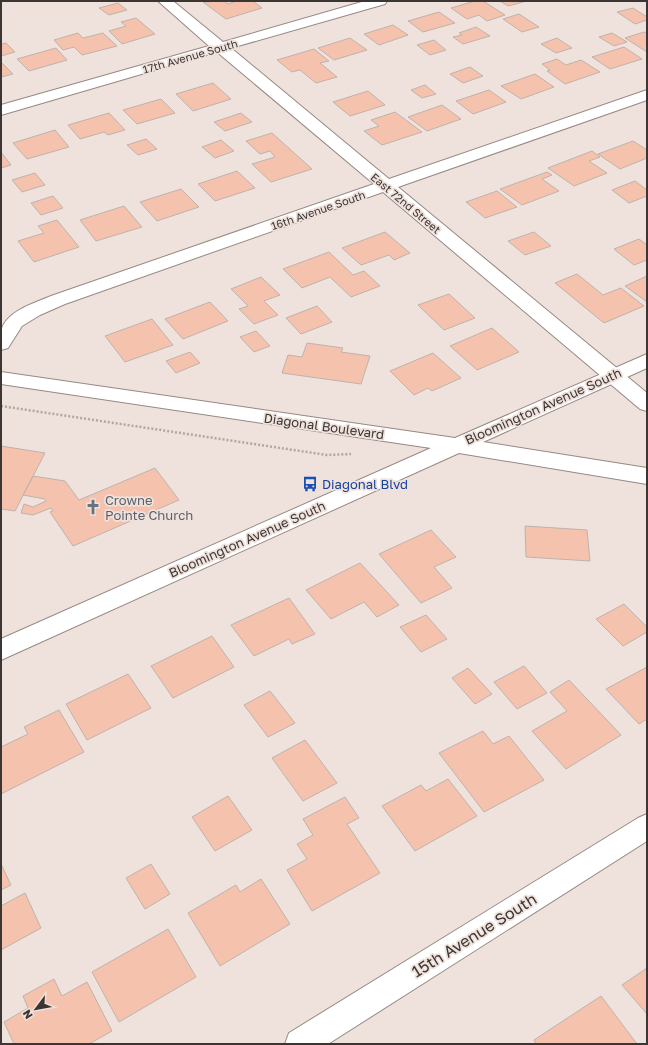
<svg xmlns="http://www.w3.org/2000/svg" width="648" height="1045" font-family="'Golos Text',sans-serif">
<rect width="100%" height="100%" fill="#efe1db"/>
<path fill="#f5c3ad" stroke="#bfb2ac" d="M224,1L228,4L236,1H253L262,8L226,19L203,2Z
M475,1H483L505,15L487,21L479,15L467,19L451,8Z
M500,1H527L508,6Z
M118,3L127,10L109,15L99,8Z
M633,8L647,17V20L635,24L617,12Z
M439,12L455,23L423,32L408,21Z
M519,14L539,27L522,32L503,19Z
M136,18L155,34L122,44L109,31L126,26L121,22Z
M393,25L408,35L379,45L364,34Z
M476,27L490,36L463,44L453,37L462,35L459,33Z
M644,32L647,33V52L625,38Z
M78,33L83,38L103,33L117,46L82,55L74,47L63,50L54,40Z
M612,33L627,42L614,46L599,37Z
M350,38L367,50L334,60L318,48Z
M557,38L572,48L556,53L541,44Z
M434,40L446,50L430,55L417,45Z
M6,43L15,52L1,56V44Z
M624,47L642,59L610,69L592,57Z
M56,48L67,60L29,71L17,59Z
M314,49L329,61L320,63L337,77L316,83L300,70L292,72L277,60Z
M557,59L566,65L581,60L600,72L565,84L547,71L550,70L542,64Z
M1,62L13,74L1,77Z
M470,67L483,76L463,83L450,74Z
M535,74L554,87L521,99L501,86Z
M213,83L231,99L193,111L176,94Z
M425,85L436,94L422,98L411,90Z
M489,90L506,102L473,114L456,101Z
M368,91L385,105L350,116L333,102Z
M161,99L175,113L137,124L123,110Z
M442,105L461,119L427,131L408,117Z
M395,112L422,132L382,145L364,131L379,126L371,120Z
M109,113L125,130L108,135L104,132L80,139L68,125Z
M241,113L252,122L225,131L214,122Z
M55,130L69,147L27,159L13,143Z
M272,133L312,169L271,182L252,164L275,157L270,151L260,154L246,141Z
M146,139L157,149L138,155L127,145Z
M221,140L234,151L215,158L202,147Z
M633,141L647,150V158L620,169L598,154Z
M592,151L600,157L589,161L607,173L574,186L548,168Z
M1,152L11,165L1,168Z
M237,171L255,188L215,201L198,184Z
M547,172L552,175L542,179L559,191L522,205L500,189Z
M35,173L45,185L22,192L12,180Z
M635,181L647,190V196L629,203L612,190Z
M181,189L199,207L157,221L140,202Z
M497,191L517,207L485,218L466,202Z
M53,196L63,208L41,215L31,203Z
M124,206L142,227L96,241L80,220Z
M57,220L79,247L34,262L18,241L44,233L38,226Z
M385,232L410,253L394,260L389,255L361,265L342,248Z
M534,232L551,246L525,255L508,241Z
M639,239L647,245V260L634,265L614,249Z
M329,252L353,275L364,271L380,286L351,297L330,277L302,288L283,269Z
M577,274L603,295L621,288L644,306L604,323L555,283Z
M647,276V302L625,286Z
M261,277L280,295L264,301L278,315L254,324L239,309L248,306L231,289Z
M449,294L475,318L444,330L418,305Z
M210,302L228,321L183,339L165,319Z
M317,306L332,322L301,334L286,318Z
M152,319L173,345L125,362L105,336Z
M492,328L519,352L477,370L450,346Z
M256,331L270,346L254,352L240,337Z
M307,343L343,348L341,352L370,356L361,384L282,373L288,355L302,357Z
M190,352L200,363L176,373L166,361Z
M433,353L461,378L432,391L428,388L414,395L390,371Z
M1,446L45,453L15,511L1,509Z
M155,468L179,500L73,546L50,512L53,511L51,508L33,515L21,513L24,504L33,507L46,501L45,499L23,495L33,476L65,481L79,500Z
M525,526L587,530L590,561L526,557Z
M431,530L456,557L434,567L452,588L421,603L379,554Z
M360,563L399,605L377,617L364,602L331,619L306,590Z
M289,598L315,634L292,644L289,639L254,656L231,625Z
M624,604L647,627V632L623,646L596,619Z
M426,615L447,639L421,652L400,627Z
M212,636L234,667L173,698L151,666Z
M524,666L547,693L517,709L494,682Z
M647,667V719L639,724L606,689Z
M468,668L492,694L475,704L452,678Z
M128,674L151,708L87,740L66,704Z
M569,680L621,735L566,769L532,731L567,711L550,692Z
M270,691L295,723L268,737L244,705Z
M59,710L84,752L1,794V747L28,734L24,727Z
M483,731L493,744L509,736L544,780L484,812L439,753Z
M305,740L337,783L303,801L272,758Z
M448,779L477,816L415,851L382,806L421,785L426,791Z
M228,796L252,830L215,851L192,817Z
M345,797L359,818L347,824L380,873L312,911L287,870L307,859L297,844L313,835L303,819Z
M1,864L11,885L1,890Z
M151,864L170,894L145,909L126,878Z
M261,879L290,924L220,966L188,913L236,885L240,892Z
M25,893L41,928L1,950V906Z
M168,929L196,977L119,1022L92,972Z
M647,968V1014L622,985Z
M54,979L62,996L87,982L112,1031L89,1044H14L4,1022L28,1008L23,996Z
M601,996L637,1044H536L534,1040Z"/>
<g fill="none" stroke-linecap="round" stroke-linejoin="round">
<g stroke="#968984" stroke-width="2">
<path id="street" d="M158,1H173L223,42L365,1H387L385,4L231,48L389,179L647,90V100L398,187L647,393V411L640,409L383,192L65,304L40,315L22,326L8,348L1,350C1,344 0,334 2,328C9,310 35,303 51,296L374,184L217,52L1,115V105L209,46Z
M647,814V841L328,1044H285L289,1033L638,818Z"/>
</g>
<g stroke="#968984" stroke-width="2">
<path id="secondary" d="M647,354V368L483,442L647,468V484L459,453L1,660V639L431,448L1,384V372L455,438Z"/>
</g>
<path stroke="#b1a6a1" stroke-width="2.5" stroke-dasharray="2 2" stroke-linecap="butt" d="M1,406L327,455L351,454"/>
<use href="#street" fill="#fff" fill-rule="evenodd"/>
<use href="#secondary" fill="#fff" fill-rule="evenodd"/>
</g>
<defs>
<g id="bus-bare" transform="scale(1.2)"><path d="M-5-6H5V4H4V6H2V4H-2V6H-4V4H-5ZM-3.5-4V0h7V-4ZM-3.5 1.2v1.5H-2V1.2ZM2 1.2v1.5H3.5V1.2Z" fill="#1a4fb4" stroke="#efe1db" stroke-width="2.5" paint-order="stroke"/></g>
<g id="church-bare" transform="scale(1.2)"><path d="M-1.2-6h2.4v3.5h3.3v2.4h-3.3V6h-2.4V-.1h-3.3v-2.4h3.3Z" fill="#6b7280" stroke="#efe1db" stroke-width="2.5" paint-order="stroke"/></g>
</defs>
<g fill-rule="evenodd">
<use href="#bus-bare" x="310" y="484"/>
<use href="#church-bare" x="93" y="507"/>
</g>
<g text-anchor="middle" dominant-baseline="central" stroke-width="3.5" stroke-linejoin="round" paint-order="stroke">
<g font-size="11" fill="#3b3533" stroke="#efe1db">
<text transform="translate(190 56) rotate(-16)">17th Avenue South</text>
<text transform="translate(406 203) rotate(40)">East 72nd Street</text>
<text transform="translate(318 210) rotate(-19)">16th Avenue South</text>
</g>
<g font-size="13" fill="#3b3533" stroke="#efe1db">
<text transform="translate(543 406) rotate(-24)">Bloomington Avenue South</text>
<text transform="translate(324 426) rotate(8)">Diagonal Boulevard</text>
<text transform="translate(247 539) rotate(-24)">Bloomington Avenue South</text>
</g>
<g font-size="13" fill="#164399" stroke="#efe1db" text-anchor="start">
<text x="322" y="484">Diagonal Blvd</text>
</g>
<g font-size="13" fill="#5b616d" stroke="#efe1db" text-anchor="start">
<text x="105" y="500">Crowne<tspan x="105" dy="15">Pointe Church</tspan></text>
</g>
<g font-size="16" fill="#3b3533" stroke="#efe1db">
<text transform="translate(474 935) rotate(-32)">15th Avenue South</text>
</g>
</g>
<rect width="648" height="1045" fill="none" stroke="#3b3533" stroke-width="4"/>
<g transform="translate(36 1009) rotate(238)" stroke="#efe1db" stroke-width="3" paint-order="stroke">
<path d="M0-3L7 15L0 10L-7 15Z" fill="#3b3533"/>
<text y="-6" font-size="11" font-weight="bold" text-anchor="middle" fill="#3b3533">N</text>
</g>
</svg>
